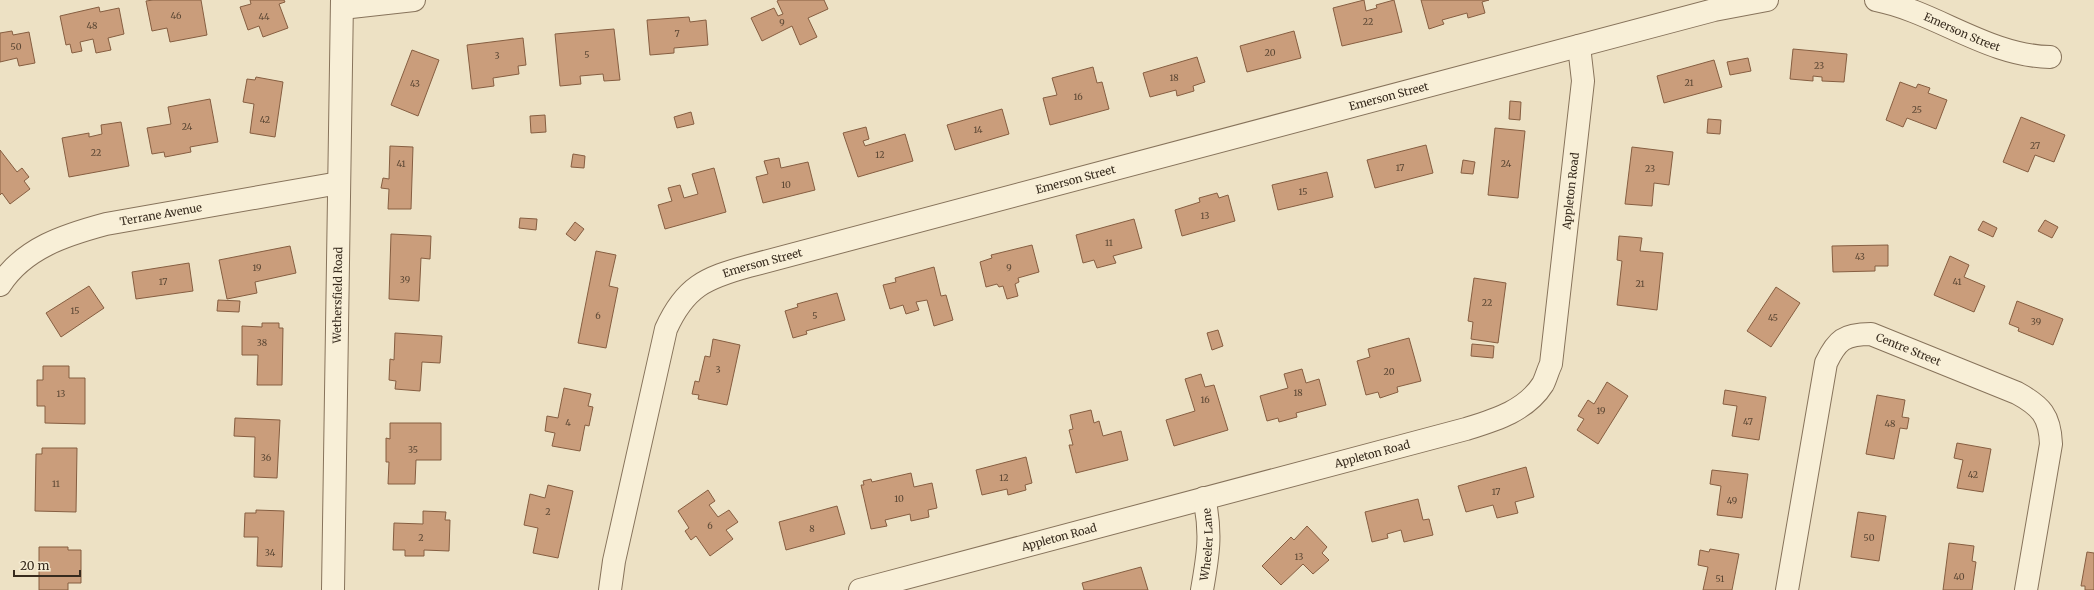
<svg xmlns="http://www.w3.org/2000/svg" width="2094" height="590" font-family="Merriweather,serif">
<rect width="100%" height="100%" fill="#ede1c4"/>
<path fill="#ca9d7b" stroke="#865e41" d="M153,0H201L207,35L170,42L167,28L152,31L146,1Z
M250,0H284L285,2L279,4L288,28L263,37L259,26L248,30L240,7L251,4Z
M779,0H824L828,9L808,18L817,37L800,45L792,26L762,41L751,18L774,8L778,16L783,14L777,1Z
M1364,0L1366,11L1377,8L1376,5L1394,0L1402,32L1342,46L1333,8Z
M1421,0H1489L1482,2L1485,13L1468,18L1467,13L1442,20L1444,24L1429,29Z
M99,7L100,12L119,8L124,34L108,38L111,50L96,53L93,39L80,42L82,51L72,53L70,44L66,45L60,16Z
M689,17L690,22L706,20L708,45L674,48V53L650,55L647,20Z
M614,29L620,80L604,81L603,74L580,76L581,84L560,86L555,34Z
M12,31L13,35L29,32L35,63L19,66L17,58L0,62V33Z
M1294,31L1301,58L1247,72L1240,46Z
M523,38L526,65L518,66L519,74L493,78L494,86L472,89L467,45Z
M1793,49L1847,54L1844,82L1822,81V77L1813,76V81L1790,79Z
M412,50L439,60L418,116L391,105Z
M1197,57L1205,82L1193,86L1194,91L1177,96L1176,90L1150,97L1143,73Z
M1748,58L1751,71L1730,75L1727,62Z
M1714,60L1722,87L1664,103L1657,76Z
M1093,67L1097,83L1102,82L1109,109L1050,125L1043,98L1057,95L1052,78Z
M256,77L283,82L275,137L250,133L254,104L243,102L247,79L255,80Z
M1900,82L1916,88L1918,84L1930,88L1928,93L1947,100L1936,129L1907,118L1903,127L1886,120Z
M210,99L218,142L190,147L191,152L165,157L164,152L152,154L147,128L171,124L168,107Z
M1510,101L1521,102L1520,120L1509,119Z
M1002,109L1009,134L955,150L947,125Z
M691,112L694,124L677,128L674,117Z
M545,115L546,132L531,133L530,116Z
M2021,117L2065,135L2054,162L2035,155L2028,172L2003,162Z
M1708,119L1721,120L1720,134L1707,133Z
M121,122L129,166L69,177L62,138L89,133V137L102,134L101,125Z
M866,127L869,139L863,141L865,146L905,134L913,161L858,177L843,133Z
M1495,128L1525,131L1518,198L1488,195Z
M1426,145L1433,173L1375,188L1367,160Z
M390,146L413,147L411,209H388L389,189L381,188L383,178L389,179Z
M1632,147L1673,152L1669,185L1654,183L1652,206L1625,204Z
M0,150L17,172L22,168L29,177L24,181L30,189L10,204L2,193L0,195Z
M573,154L585,156L584,168L571,167Z
M779,158L781,168L808,162L815,190L763,203L756,177L768,174L764,161Z
M1463,160L1475,162L1473,174L1461,173Z
M714,168L726,212L665,229L658,205L672,201L668,188L680,185L684,198L698,194L692,174Z
M1327,172L1333,197L1278,210L1272,185Z
M1217,193L1219,198L1228,195L1235,221L1182,236L1175,210L1200,202L1199,198Z
M520,218L537,219L536,230L519,228Z
M1134,219L1142,248L1113,256L1116,263L1097,268L1094,260L1083,263L1076,235Z
M2045,220L2058,227L2052,238L2038,231Z
M1983,221L1997,228L1993,237L1978,230Z
M575,222L584,229L575,241L566,234Z
M391,234L431,236L430,259L421,258L419,301L389,299Z
M1619,236L1642,238L1640,251L1663,253L1657,310L1617,305L1622,261L1617,260Z
M1032,245L1039,272L1018,278L1019,282L1015,284L1018,296L1007,299L1003,286L999,287L997,284L986,287L980,262L992,258L991,255Z
M1888,245V266H1875V271L1833,272L1832,246Z
M290,246L296,273L255,282L257,293L227,299L219,260Z
M596,251L616,255L609,286L618,288L606,348L578,343Z
M1950,256L1969,265L1964,277L1985,286L1974,312L1934,295Z
M189,263L193,291L136,299L132,272Z
M934,267L941,296L946,295L953,320L934,326L927,300L916,302L919,310L906,314L903,305L890,309L883,285L896,282L895,278Z
M1474,278L1506,283L1498,343L1471,339L1473,322L1468,321Z
M89,286L104,308L61,337L46,313Z
M1776,287L1800,303L1771,347L1747,331Z
M837,293L845,320L806,331L807,334L793,338L785,311L798,307L797,304Z
M218,300L240,301L239,312L217,311Z
M2017,301L2063,319L2053,345L2018,331L2019,328L2009,324Z
M262,323H279V328H283L282,385H257L258,355H242V326L262,327Z
M1218,330L1223,346L1212,350L1207,333Z
M395,333L442,336L440,363L422,362L420,391L395,389L396,381L389,380L390,359L394,360Z
M1409,338L1421,381L1397,387L1398,392L1380,398L1378,392L1366,395L1357,361L1370,357L1368,349Z
M713,339L740,345L727,405L698,399L699,395L692,394L695,381L699,382L705,356L710,357Z
M1472,344L1494,346L1493,358L1471,356Z
M43,366H69V378H85V424L45,423V406H37V380H43Z
M1302,369L1306,383L1319,379L1326,405L1296,413L1297,417L1279,422L1278,418L1267,421L1260,396L1288,388L1284,374Z
M1201,374L1205,387L1214,385L1228,430L1174,446L1166,420L1195,411L1185,379Z
M1607,382L1628,396L1598,444L1577,430L1584,419L1578,416L1588,400L1594,404Z
M564,388L591,394L588,406L593,407L589,426L585,425L580,451L552,446L555,433L545,431L547,416L558,418Z
M1725,390L1766,397L1759,440L1732,436L1737,406L1723,404Z
M1877,395L1905,400L1902,417L1909,418L1907,429L1900,428L1894,459L1866,454Z
M1091,410L1094,423L1099,421L1103,436L1121,431L1128,460L1076,473L1069,445H1073L1069,430L1073,429L1070,415Z
M235,418L280,420L277,478L254,477L255,437L234,436Z
M390,423H441V460H416L415,484H388L389,462H386V438L390,439Z
M1957,443L1991,449L1983,492L1957,488L1963,460L1954,458Z
M42,448H77L76,512L35,511L36,454H42Z
M1026,457L1032,483L1025,485L1026,490L1008,495L1007,489L982,495L976,470Z
M1526,467L1534,497L1515,502L1518,513L1497,518L1493,505L1466,512L1458,486Z
M1712,470L1748,474L1742,518L1717,515L1721,486L1710,484Z
M911,473L914,487L932,483L937,508L928,510L929,517L911,521L910,514L885,520L887,526L871,529L861,485H864L863,481L871,479L872,482Z
M548,485L573,491L558,558L533,553L538,528L524,525L530,494L545,498Z
M708,490L715,501L709,505L718,517L729,510L738,522L726,530L733,539L710,556L696,536L691,540L685,531L689,528L678,511Z
M1418,499L1423,520L1429,519L1433,535L1404,542L1401,530L1387,534L1388,538L1372,542L1365,512Z
M837,506L845,534L786,550L779,522Z
M256,510L284,511L282,567L257,566L258,537H244L245,513H256Z
M423,511L446,512L445,520H450L449,551L424,550V556H405V550H393L394,523L423,524Z
M1858,512L1886,516L1879,561L1851,557Z
M1307,526L1327,547L1322,553L1329,560L1313,574L1303,564L1281,585L1262,566L1291,537L1294,540Z
M1949,543L1974,546L1972,561L1976,562L1972,590H1943Z
M39,547H68V550H81V583H68V590H39Z
M1710,549L1739,554L1732,590H1703L1708,567L1698,565L1700,550L1709,552Z
M2087,552L2094,553V590H2085V586H2081Z
M1141,567L1148,590H1084L1082,583Z"/>
<g fill="none" stroke-linecap="round" stroke-linejoin="round">
<g stroke="#87735b" stroke-width="24">
<g id="minor">
<path id="s1" d="M1876,0C1936,12 1988,56 2050,57"/>
<path d="M342,8L414,0"/>
<path id="s2" d="M0,285C24,248 65,235 106,224L339,183"/>
<path id="s3" d="M333,590L342,0"/>
<path id="s4" d="M610,590L614,561L666,329C685,287 705,278 749,266L1714,10L1767,0"/>
<path id="s5" d="M860,590L1466,429C1495,420 1526,411 1543,384C1546,378 1548,370 1551,364L1583,81L1579,46"/>
<path id="s6" d="M1202,590C1208,556 1212,533 1204,498"/>
<path id="s7" d="M1787,590L1826,363C1837,340 1844,334 1871,334L2017,393C2041,406 2050,416 2051,444L2026,590"/>
</g>
</g>
<use href="#minor" stroke="#f8efd7" stroke-width="22"/>
</g>
<g text-anchor="middle" dominant-baseline="central" stroke-width="3" stroke-linejoin="round" paint-order="stroke">
<g font-size="9" fill="#5c4835">
<text x="176" y="15">46</text>
<text x="264" y="16">44</text>
<text x="1368" y="21">22</text>
<text x="782" y="22">9</text>
<text x="92" y="25">48</text>
<text x="677" y="33">7</text>
<text x="16" y="46">50</text>
<text x="1270" y="52">20</text>
<text x="587" y="54">5</text>
<text x="497" y="55">3</text>
<text x="1819" y="65">23</text>
<text x="1174" y="77">18</text>
<text x="1689" y="82">21</text>
<text x="415" y="83">43</text>
<text x="1078" y="96">16</text>
<text x="1917" y="109">25</text>
<text x="265" y="119">42</text>
<text x="187" y="126">24</text>
<text x="978" y="129">14</text>
<text x="2035" y="145">27</text>
<text x="96" y="152">22</text>
<text x="880" y="154">12</text>
<text x="401" y="163">41</text>
<text x="1506" y="163">24</text>
<text x="1400" y="167">17</text>
<text x="1650" y="168">23</text>
<text x="786" y="184">10</text>
<text x="1303" y="191">15</text>
<text x="1205" y="215">13</text>
<text x="1109" y="242">11</text>
<text x="1860" y="256">43</text>
<text x="257" y="267">19</text>
<text x="1009" y="267">9</text>
<text x="405" y="279">39</text>
<text x="163" y="281">17</text>
<text x="1957" y="281">41</text>
<text x="1640" y="283">21</text>
<text x="1487" y="302">22</text>
<text x="75" y="310">15</text>
<text x="598" y="315">6</text>
<text x="815" y="315">5</text>
<text x="1773" y="317">45</text>
<text x="2036" y="321">39</text>
<text x="262" y="342">38</text>
<text x="718" y="369">3</text>
<text x="1389" y="371">20</text>
<text x="1298" y="392">18</text>
<text x="61" y="393">13</text>
<text x="1205" y="399">16</text>
<text x="1601" y="410">19</text>
<text x="1748" y="421">47</text>
<text x="568" y="422">4</text>
<text x="1890" y="423">48</text>
<text x="413" y="449">35</text>
<text x="266" y="457">36</text>
<text x="1973" y="474">42</text>
<text x="1004" y="477">12</text>
<text x="56" y="483">11</text>
<text x="1496" y="491">17</text>
<text x="899" y="498">10</text>
<text x="1732" y="500">49</text>
<text x="548" y="511">2</text>
<text x="710" y="525">6</text>
<text x="812" y="528">8</text>
<text x="421" y="537">2</text>
<text x="1869" y="537">50</text>
<text x="270" y="552">34</text>
<text x="1299" y="556">13</text>
<text x="1959" y="576">40</text>
<text x="1720" y="578">51</text>
</g>
<g font-size="11" fill="#372b1e" stroke="#f5ecd3">
<text stroke="none"><textPath href="#s1" startOffset="92">Emerson Street</textPath></text>
<text stroke="none"><textPath href="#s4" startOffset="1038">Emerson Street</textPath></text>
<text stroke="none"><textPath href="#s4" startOffset="714">Emerson Street</textPath></text>
<text stroke="none"><textPath href="#s5" startOffset="914">Appleton Road</textPath></text>
<text stroke="none"><textPath href="#s2" startOffset="181">Terrane Avenue</textPath></text>
<text stroke="none"><textPath href="#s4" startOffset="390">Emerson Street</textPath></text>
<text stroke="none"><textPath href="#s3" startOffset="295">Wethersfield Road</textPath></text>
<text stroke="none"><textPath href="#s7" startOffset="329">Centre Street</textPath></text>
<text stroke="none"><textPath href="#s5" startOffset="530">Appleton Road</textPath></text>
<text stroke="none"><textPath href="#s5" startOffset="206">Appleton Road</textPath></text>
<text stroke="none"><textPath href="#s6" startOffset="46">Wheeler Lane</textPath></text>
</g>
</g>
<path d="M14 570v6h66v-6" fill="none" stroke="#372b1e" stroke-width="2"/>
<text x="20" y="570" font-size="12" fill="#372b1e" stroke="#f5ecd3" stroke-width="3" paint-order="stroke">20 m</text>
</svg>
